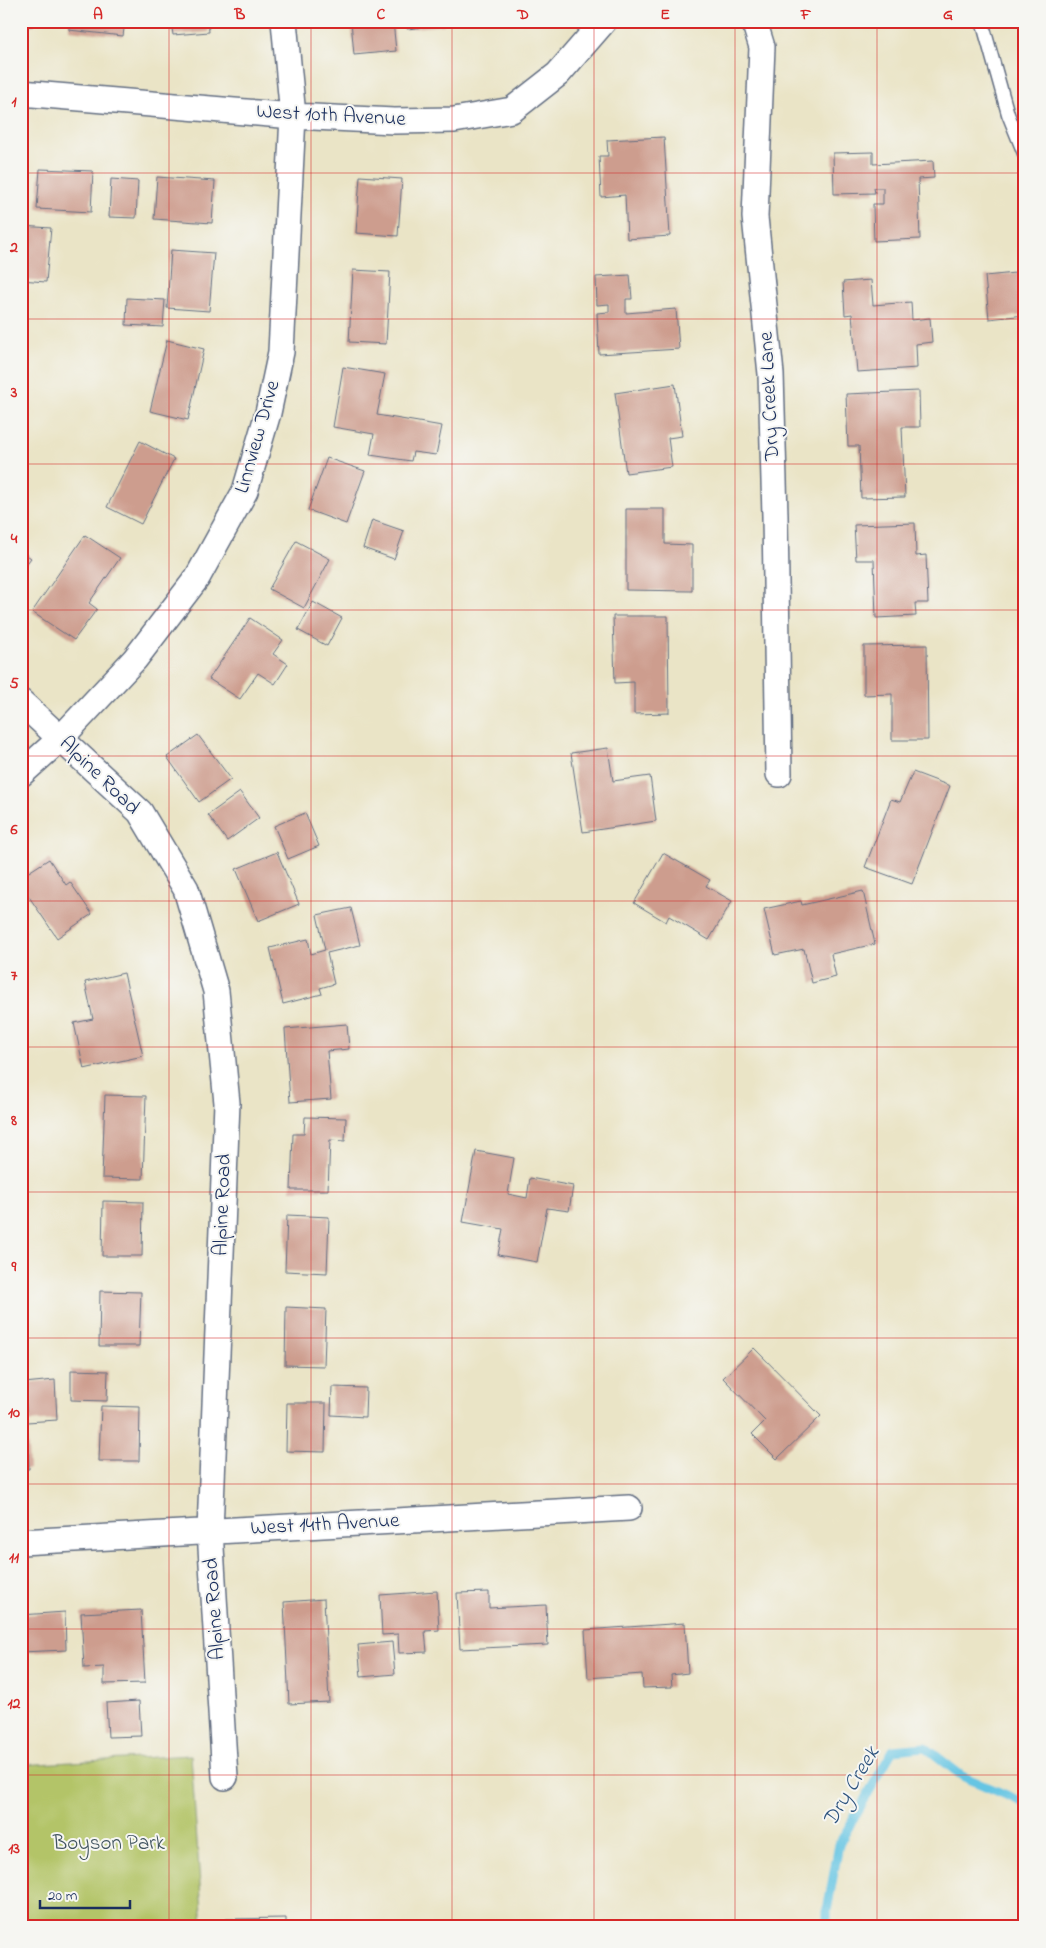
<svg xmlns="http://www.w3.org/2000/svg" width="1046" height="1948" font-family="'Indie Flower',sans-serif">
<rect width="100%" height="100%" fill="#f6f6f2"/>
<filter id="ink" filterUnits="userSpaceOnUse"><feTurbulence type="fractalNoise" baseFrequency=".02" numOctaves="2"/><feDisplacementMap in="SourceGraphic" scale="10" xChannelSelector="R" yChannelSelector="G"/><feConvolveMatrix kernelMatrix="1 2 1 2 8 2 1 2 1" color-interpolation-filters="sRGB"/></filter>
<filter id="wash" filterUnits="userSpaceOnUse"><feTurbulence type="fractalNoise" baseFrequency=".0096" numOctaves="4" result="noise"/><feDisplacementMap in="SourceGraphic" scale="20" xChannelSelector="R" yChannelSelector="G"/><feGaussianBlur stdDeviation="1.12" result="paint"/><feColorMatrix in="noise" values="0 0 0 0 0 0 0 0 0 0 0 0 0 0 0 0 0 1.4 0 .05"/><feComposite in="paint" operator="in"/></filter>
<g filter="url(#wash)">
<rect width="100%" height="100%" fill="#eae4c6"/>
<path fill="#b3c468" stroke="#677a63" d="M191,1755L203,1927H21V1765Z"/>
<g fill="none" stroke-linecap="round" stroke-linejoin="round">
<path stroke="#65c5e3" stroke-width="9" d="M827,1927V1911L839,1844L893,1750L925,1747L962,1776L1025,1803"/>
</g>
<g id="blocks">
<path fill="#cd9d8e" d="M21,21H34L33,26L21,25Z
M69,21H125L123,36L69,30Z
M171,21H208L209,32L173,35Z
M351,21H393L396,51L354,55Z
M406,21H444V25L407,29Z
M664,137L670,236L627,239L625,195L601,197L599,156H608L607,140Z
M873,152V164L933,161L934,178L918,179L920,239L874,241L873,204H883V188H874L875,193L834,194L833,153Z
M40,169L93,171L91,212L37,209Z
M360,176L402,179L398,236L356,233Z
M157,177L215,181L212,223L154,219Z
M111,179L138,181L136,218L109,217Z
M21,226L51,228L46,282L21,280Z
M171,250L214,253L209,311L167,308Z
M353,270L390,272L386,344L349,342Z
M1025,272V315L989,319L985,276Z
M630,275L632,299H626V313L676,309L679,349L599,354L597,313L609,312V304L597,305L596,277Z
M871,280L873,305L911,302L912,320L930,318L932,342L916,344L917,368L857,372L852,314L845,315L843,282Z
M127,298L165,300L163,327L126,325Z
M167,340L204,349L188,420L150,411Z
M343,367L385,374L377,415L442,426L436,455L413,452L411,461L370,455L374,434L333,427Z
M675,384L682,436L668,438L672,467L626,473L615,393Z
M919,391L920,427H902L905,497L861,498L859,446H848L846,394Z
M140,441L174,459L141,524L107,507Z
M327,458L365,471L346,524L308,510Z
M21,491L26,495L21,501Z
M626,509H665V544L692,545V591L626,590Z
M372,520L404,531L394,559L363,548Z
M915,523L916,556L926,555L928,603H915L916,616L876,618L874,560H856L854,525Z
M85,535L120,558L89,603L97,609L74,640L32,612Z
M296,541L330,559L304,608L269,589Z
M21,551L31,558L21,571Z
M313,602L342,618L327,646L298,630Z
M613,616H668L669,713L634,714V682L615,683Z
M250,618L283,640L273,654L288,664L275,684L258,673L240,699L209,679Z
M927,645L928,740H892V694L864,695V646Z
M198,735L231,779L199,802L167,757Z
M608,748L613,781L650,776L656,821L583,832L571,753Z
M913,772L950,786L912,884L865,867L891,799L900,802Z
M240,792L259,818L227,841L208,815Z
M305,813L319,846L288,859L274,826Z
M277,852L299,904L258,921L236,869Z
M663,853L710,880L706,886L732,901L709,940L669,916L666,922L634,903Z
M49,859L66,885L70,882L92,914L57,938L21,885V877Z
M863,891L875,944L831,954L836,977L812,983L804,949L775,955L764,909L801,901L802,905Z
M351,908L360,945L327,953L334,984L320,988L322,994L283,1004L270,948L308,939L311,954L325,950L317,915Z
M124,973L143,1056L84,1069L74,1023L93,1019L85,982Z
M347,1024L349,1049L327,1051L331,1099L290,1102L285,1029Z
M105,1095L146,1096L143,1179L102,1178Z
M305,1117L346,1118L345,1141L330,1140L328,1190H291L293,1134H304Z
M476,1151L514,1158L508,1194L527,1198L530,1178L573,1186L569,1211L547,1208L537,1262L498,1255L503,1229L463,1222Z
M103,1201L143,1202L142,1256H102Z
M287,1215L329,1217L327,1273L285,1271Z
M100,1291L141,1292L139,1346H99Z
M286,1307L326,1309L324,1366L285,1365Z
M754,1348L821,1416L777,1459L752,1434L765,1421L723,1378Z
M71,1370L108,1371L107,1401L71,1400Z
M55,1380L57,1420L27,1422L24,1383Z
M332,1387L366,1388L365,1417L331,1415Z
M287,1403H326L325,1452L286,1451Z
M101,1406L140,1407L139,1461H99Z
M21,1429H27L29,1469L21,1470Z
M437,1591L439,1630L425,1631L427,1652L399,1653L398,1634L382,1635L380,1595Z
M489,1592V1608L546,1605L548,1645L460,1649L457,1593Z
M324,1599L329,1702L289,1704L284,1602Z
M141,1610L145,1683L104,1684V1667L84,1668L81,1613Z
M65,1612L66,1650L21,1652V1615Z
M685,1623L688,1673L671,1675L672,1687L643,1688L642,1674L588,1678L585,1630Z
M392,1642L395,1674L361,1677L358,1645Z
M21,1690H23L24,1709H21Z
M139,1701L141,1736L108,1737L106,1703Z
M286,1918V1927H226V1919Z"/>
</g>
</g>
<g filter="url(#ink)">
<use href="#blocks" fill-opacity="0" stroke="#636e82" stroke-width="1"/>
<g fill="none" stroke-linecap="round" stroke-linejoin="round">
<g stroke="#636e82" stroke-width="15">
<path id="lane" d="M982,21L1008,114L1025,156"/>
</g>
<g stroke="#636e82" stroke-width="28">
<path id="street" d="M754,21L762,47L755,217L771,374L775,516L779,774
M21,93L293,116L394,121L454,120L512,110L558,74L604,21
M21,702L140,812L186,889L216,991L227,1103L210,1531L225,1777
M21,774L60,739L135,659L197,578L245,491L268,413L281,352L293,116L284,21
M21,1542L629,1508"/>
</g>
<use href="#lane" stroke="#fff" stroke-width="12"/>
<use href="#street" stroke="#fff" stroke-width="25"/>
</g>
</g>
<path fill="none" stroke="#d62828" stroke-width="1" stroke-opacity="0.55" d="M169,21V1927M311,21V1927M452,21V1927M594,21V1927M735,21V1927M877,21V1927M21,173H1025M21,319H1025M21,464H1025M21,610H1025M21,756H1025M21,901H1025M21,1047H1025M21,1192H1025M21,1338H1025M21,1484H1025M21,1629H1025M21,1775H1025"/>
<g text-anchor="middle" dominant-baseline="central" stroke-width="4" stroke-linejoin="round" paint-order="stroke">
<g font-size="21" fill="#1b2f5e" stroke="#f6f6f2">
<text transform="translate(331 116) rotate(3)">West 10th Avenue</text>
<text transform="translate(770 396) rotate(-93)">Dry Creek Lane</text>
<text transform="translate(258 437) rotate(-74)">Linnview Drive</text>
<text transform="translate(99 776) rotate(44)">Alpine Road</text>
<text transform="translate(223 1205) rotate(-88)">Alpine Road</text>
<text transform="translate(325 1525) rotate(-3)">West 14th Avenue</text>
<text transform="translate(215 1609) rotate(-94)">Alpine Road</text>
</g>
<g font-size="21" fill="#415460" stroke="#f6f6f2">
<text x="109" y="1844">Boyson Park</text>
</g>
<g font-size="22" font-style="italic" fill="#2e547f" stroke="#f6f6f2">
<text transform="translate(852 1787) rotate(-59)">Dry Creek</text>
</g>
</g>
<rect width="1046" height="1948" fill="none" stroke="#f6f6f2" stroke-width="55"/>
<path d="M40 1900v8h90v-8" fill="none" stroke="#1b2f5e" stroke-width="2.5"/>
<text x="48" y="1900" font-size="15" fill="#1b2f5e" stroke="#f6f6f2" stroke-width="4" paint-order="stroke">20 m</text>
<rect x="28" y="28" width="990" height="1892" fill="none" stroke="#d62828" stroke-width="2"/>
<g font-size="16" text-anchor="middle" font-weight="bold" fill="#d62828">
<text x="98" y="19">A</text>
<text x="240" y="19">B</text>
<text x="381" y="19">C</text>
<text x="523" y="19">D</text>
<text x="665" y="19">E</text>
<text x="806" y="19">F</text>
<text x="948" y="19">G</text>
<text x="14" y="106">1</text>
<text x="14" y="252">2</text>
<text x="14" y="397">3</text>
<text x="14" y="543">4</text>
<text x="14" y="688">5</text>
<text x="14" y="834">6</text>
<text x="14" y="980">7</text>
<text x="14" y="1125">8</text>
<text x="14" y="1271">9</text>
<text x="14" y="1417">10</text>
<text x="14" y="1562">11</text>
<text x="14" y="1708">12</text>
<text x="14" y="1853">13</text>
</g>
</svg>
